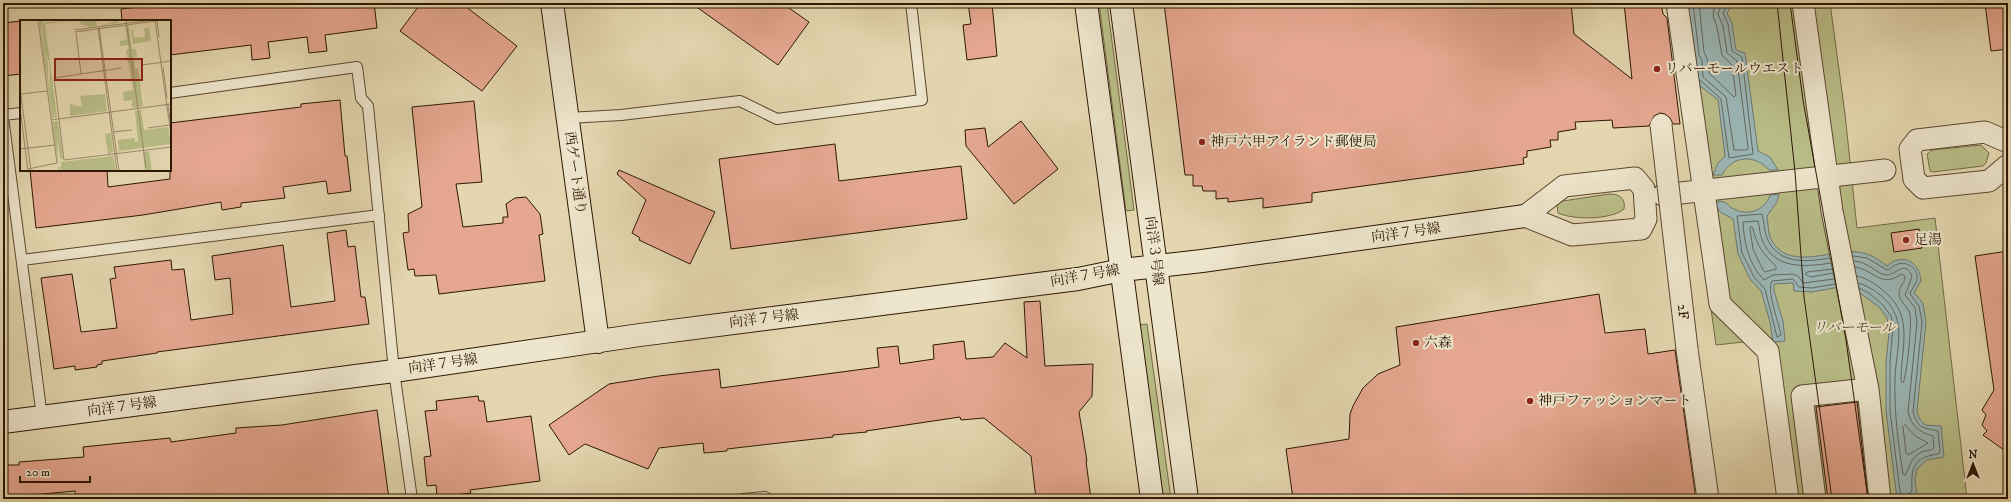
<svg xmlns="http://www.w3.org/2000/svg" width="2011" height="502" font-family="'IM FELL DW Pica','Noto Serif JP',serif">
<rect width="100%" height="100%" fill="#e4d7b0"/>
<filter id="stains"><feTurbulence type="fractalNoise" baseFrequency=".005" numOctaves="4"/><feColorMatrix values="0 0 0 0 .2 0 0 0 0 .09 0 0 0 0 .02 0 0 0 .5 -.17"/></filter>
<radialGradient id="worn" r=".72"><stop offset=".6" stop-color="#630" stop-opacity="0"/><stop offset="1" stop-color="#630" stop-opacity=".3"/></radialGradient>
<path fill="#b9bd87" stroke="#736a46" d="M1099,3H1107L1134,210L1126,211Z
M1669,3H1830L1845,114L1857,228L1935,218L1967,499H1783L1761,340L1716,345Z
M1981,145L1989,153L1986,163L1983,166L1933,172L1930,171L1927,154L1932,150Z
M1609,194C1619,194 1626,198 1624,209C1611,220 1573,220 1558,213L1557,205L1563,201Z
M1147,324L1171,499H1163L1139,325Z"/>
<path fill="#9bb7b7" stroke="#6f776f" d="M1684,3H1733L1727,13L1732,23L1736,50L1745,53L1758,151L1770,157L1778,170H1769C1755,154 1732,155 1722,175H1713L1718,163L1725,156L1718,100L1694,81Z
M1779,194L1777,202L1767,216C1768,222 1768,231 1770,237C1786,273 1830,249 1857,252C1869,253 1878,259 1887,266C1902,252 1920,262 1921,281L1914,293L1923,303L1926,322L1917,411L1919,418L1925,425L1941,426L1944,457L1927,460L1917,469L1915,480L1917,496L1897,499L1886,411V362L1889,333L1887,318L1879,307L1860,293L1840,287L1812,292L1794,291L1793,283L1774,284V291L1783,321L1785,341L1773,342L1770,322L1761,291L1750,279L1738,254L1733,219L1720,212L1714,202C1716,202 1722,201 1724,202C1727,203 1730,208 1734,209C1748,216 1765,211 1770,195Z"/>
<g fill="none" stroke-linecap="round" stroke-linejoin="round">
<path stroke="#64675e" stroke-width="1" d="M1693,3L1699,55L1702,60L1703,77L1726,97L1734,150H1747L1748,147L1737,61L1727,53L1723,26L1718,14L1722,3
M1699,3L1704,52L1707,59L1709,73L1734,97L1736,95L1732,65L1722,55L1717,27L1713,16L1715,3
M1700,80L1721,99L1729,158L1753,154L1742,57L1732,51L1728,24L1723,13L1728,3
M1751,227L1753,228C1756,245 1764,255 1776,266V269L1765,272L1763,270L1753,249L1750,229Z
M1853,256L1867,258L1887,270C1891,269 1893,265 1898,264C1907,261 1919,269 1917,280C1916,285 1911,289 1910,294L1919,306L1922,322L1913,412C1919,430 1922,427 1938,431L1940,452L1938,454C1912,458 1911,468 1912,491L1907,495L1906,499
M1830,258C1806,262 1778,265 1767,238C1764,231 1764,221 1762,214L1737,216L1742,253L1754,277L1765,289L1777,337L1781,335C1779,323 1766,290 1772,281L1793,279L1799,287L1812,288L1835,284
M1854,261C1869,262 1875,273 1886,275C1895,276 1906,258 1912,277L1905,295L1915,308L1917,322L1908,412C1912,427 1919,432 1933,436L1934,448C1931,451 1926,450 1922,452C1909,459 1911,466 1905,475L1903,474C1898,442 1894,411 1895,379C1895,360 1903,335 1896,316C1891,301 1873,287 1858,283
M1831,263C1805,267 1773,270 1762,239C1759,233 1760,227 1758,221L1743,222C1744,243 1749,265 1764,280L1773,275L1793,274L1798,276L1803,283L1834,279
M1855,267C1875,270 1881,289 1901,274L1905,276C1906,282 1899,286 1899,293C1899,303 1909,306 1910,315C1912,325 1907,374 1903,383L1901,381C1901,348 1914,318 1886,293C1877,285 1869,279 1857,276
M1832,269L1807,272L1805,274L1811,277L1833,273
M1859,288L1869,293L1882,304L1891,316L1893,325L1890,363V411L1901,499
M1905,425L1915,436L1928,443L1908,455L1906,453L1903,427Z"/>
</g>
<path fill="#e5a790" stroke="#2d1704" d="M168,3H374L377,28L325,35L327,51L309,53L307,37L268,42L270,58L252,60L251,45L170,55V21H122L121,9Z
M421,3H461L517,46L482,91L400,31Z
M691,3H782L809,22L778,65Z
M968,3H992L997,56L967,60L963,25L971,24Z
M1164,3H1571L1574,34L1632,79L1624,3H1661L1663,14L1667,18L1680,124H1673L1670,118L1665,114L1660,113L1654,116L1649,126L1613,128L1612,120L1575,122L1576,129L1558,132V140H1550L1551,147L1527,151V157L1523,158L1524,164L1312,193V202L1263,208V198L1228,202V198L1216,199V191H1203L1202,186H1193V175H1185Z
M1985,3H2008V49L1991,51Z
M21,21V74L3,76V23Z
M340,100L345,156H347L351,191L328,194L326,181L283,187L285,198L241,203V207L222,210L221,202L143,215L36,228L30,170H107L108,187L170,179V123L301,107V104Z
M474,101L482,182L456,184L463,227L503,223V217H508L506,204L515,198L526,197L540,214L543,234L539,235L545,281L439,294L436,275L415,276L414,269L408,270L403,233L409,232L408,214L422,207L412,107Z
M1021,121L1058,169L1014,204L966,146L965,130L985,128L988,147Z
M835,144L839,181L961,166L967,219L731,249L719,159Z
M619,170L715,212L690,264L639,240L640,238L632,233L646,200L617,174Z
M1919,229L1922,248L1894,252L1891,233Z
M346,230L348,247L355,246L361,297H365L369,324L157,352V353L102,361V364L97,365V367L75,370V366L54,369L41,278L72,274L81,332L117,328L110,279L116,278L114,267L171,260L172,270L184,269L191,320L233,314L230,278L215,280L212,256L283,245L291,307L335,301L327,233Z
M2008,251V453L1983,435L1987,431L1982,425L1986,415L1982,410L1994,390L1975,256Z
M1599,294L1605,333L1645,329L1648,354L1675,350L1696,499H1293L1286,449L1349,439L1350,414L1353,406L1363,388L1378,374L1400,365L1396,327Z
M1040,301L1045,366L1093,364L1092,396L1079,412L1087,461H1086L1091,499H1036L1031,456L984,418L961,420L960,417L866,431L867,432L833,435V437L779,443L727,449V451L704,453L703,443L659,448L648,469L585,444L569,455L549,425L609,384L659,376L719,369L721,388L879,367L877,348L898,346L900,364L934,359L933,345L964,341L966,359L993,357L1005,343L1027,358L1024,302Z
M478,396L479,401H484L487,422L531,416L540,481L470,490L471,493L437,497L436,485L427,486L424,457L431,456L425,411L437,410L436,401Z
M1857,402L1868,499H1828L1816,407Z
M377,410L389,499H76L75,491L32,495L33,499H3V465H19V462L84,457L83,447L170,438L171,442L236,433V428L282,425Z"/>
<g fill="none" stroke-linecap="round" stroke-linejoin="round">
<g stroke="#5b472f" stroke-width="12">
<path id="lane" d="M170,93L357,67L361,98L368,106L394,371L412,499
M3,115L21,113
M3,117L42,417
M568,118L621,115L740,101L777,119L922,100L911,3
M22,260L379,215
M743,499L765,497L768,499"/>
</g>
<g stroke="#5b472f" stroke-width="23">
<path id="street" d="M1677,3L1720,304L1768,351L1788,499
M1803,3L1832,211L1868,389L1802,396L1815,499
M2008,142L1985,132L1917,140L1910,149L1914,179L1923,188L1989,181L2008,165
M1635,178L1644,189L1646,219L1641,229L1572,235L1525,216L1564,186Z
M1663,195L1885,170
M1687,349L1708,499
M1868,389L1880,499"/>
</g>
<g stroke="#2d1704" stroke-width="24">
<path id="secondary" d="M552,3L598,342
M1086,3L1152,499
M1121,3L1187,499
M3,422L394,371L640,335L1078,279L1122,270L1202,261L1525,216"/>
</g>
<use href="#lane" stroke="#ede5cc" stroke-width="10"/>
<use href="#street" stroke="#ede5cc" stroke-width="21"/>
<use href="#secondary" stroke="#ede5cc" stroke-width="22"/>
<path stroke="#2d1704" stroke-width="1" d="M1777,3L1795,172L1804,297L1832,499
M1790,3L1803,100L1846,340L1868,499"/>
<g stroke="#5b472f" stroke-width="23" stroke-linecap="butt">
<g id="street-bridge">
<path id="s1" d="M1661,125L1687,349"/>
</g>
</g>
<use href="#street-bridge" stroke="#ede5cc" stroke-width="21"/>
</g>
<g fill="#8f2418" stroke="#ede5cc" stroke-width="1.5">
<circle cx="1657" cy="69" r="4"/>
<circle cx="1202" cy="142" r="4"/>
<circle cx="1906" cy="240" r="4"/>
<circle cx="1416" cy="343" r="4"/>
<circle cx="1530" cy="401" r="4"/>
</g>
<g text-anchor="middle" dominant-baseline="central" stroke-width="4" stroke-linejoin="round" paint-order="stroke">
<g font-size="14" fill="#2d1704" stroke="#ede5cc" text-anchor="start">
<text x="1665" y="69">リバーモールウエスト</text>
<text x="1210" y="142">神戸六甲アイランド郵便局</text>
<text x="1914" y="240">足湯</text>
<text x="1424" y="343">六森</text>
<text x="1538" y="401">神戸ファッションマート</text>
</g>
<g font-size="14" fill="#2d1704" stroke="#ede5cc">
<text transform="translate(575 173) rotate(82)">西ゲート通り</text>
<text transform="translate(1406 233) rotate(-8)">向洋７号線</text>
<text transform="translate(1154 251) rotate(83)">向洋３号線</text>
<text transform="translate(1085 276) rotate(-10)">向洋７号線</text>
<text stroke="none"><textPath href="#s1" startOffset="188">2F</textPath></text>
<text transform="translate(764 319) rotate(-7)">向洋７号線</text>
<text transform="translate(443 364) rotate(-8)">向洋７号線</text>
<text transform="translate(122 407) rotate(-8)">向洋７号線</text>
</g>
<g font-size="14" font-style="italic" fill="#57492b" stroke="#ede5cc">
<text x="1854" y="328">リバーモール</text>
</g>
</g>
<g transform="translate(20 20)">
<rect width="151" height="151" fill="#e4d7b0"/>
<path d="M37,0L25,1L23,3L21,7L24,29L28,43V58L32,84L30,70H32H30L29,42L24,29L22,5L26,2L53,1L25,4L37,97L35,98L34,92V98H32L19,1ZM71,0H76L77,6L97,1L99,3L70,7L61,4L60,1ZM105,6H109L112,29H116L117,37H114L115,48H118L123,86L114,88L111,85L113,80L104,81L103,74V72L113,70L106,30L109,29L108,25L100,26V21L107,19ZM124,8H129L131,21L113,24L111,10H114L113,13L116,22L115,18L125,17ZM85,74L87,91L50,96V84L62,87L60,76ZM121,90L124,110L148,107L151,124L99,131L98,120L115,118V122L118,121L115,91ZM35,101H38L43,139H40L37,114L38,145L32,102L35,101L37,112ZM91,113L93,132L88,134L85,114ZM129,131L132,151H125L123,132ZM93,136L96,151H42V148L39,151L38,146L41,148V142Z" fill="#b9bd87"/>
<path fill="none" stroke="#9b8a6b" stroke-width="1" d="M106,0L126,148M135,0L151,115M137,0L139,17M79,7L99,151M78,8L97,151M55,10L132,0M55,12L143,0M56,13L61,54M122,45L151,41M143,47L147,78M101,48L34,58L44,140L151,127M0,69L11,151M1,74L27,71M148,85L151,105M0,88L8,151M31,100L151,84M128,108L150,105M93,112L112,110M0,129L35,125M8,149L37,143L18,0"/>
<path fill="#8f2418" fill-opacity="0.15" stroke="#8f2418" stroke-width="2" d="M35,39H122V60H35Z"/>
<rect width="151" height="151" fill="none" stroke="#2d1704" stroke-width="2"/>
</g>
<rect width="2011" height="502" fill="none" stroke="#e4d7b0" stroke-width="16"/>
<rect x="4" y="4" width="2003" height="494" fill="none" stroke="#2d1704" stroke-width="2"/>
<rect x="8" y="8" width="1995" height="486" fill="none" stroke="#2d1704"/>
<g transform="translate(1973 464)" stroke="#ede5cc" stroke-width="3" paint-order="stroke">
<path d="M0-3L7 15L0 10L-7 15Z" fill="#2d1704"/>
<text y="-6" font-size="11" font-weight="bold" text-anchor="middle" fill="#2d1704">N</text>
</g>
<path d="M20 476v6h70v-6" fill="none" stroke="#2d1704" stroke-width="2"/>
<text x="26" y="476" font-size="12" fill="#2d1704" stroke="#ede5cc" stroke-width="3" paint-order="stroke">20 m</text>
<rect width="100%" height="100%" filter="url(#stains)"/>
<rect width="100%" height="100%" fill="url(#worn)"/>
</svg>
